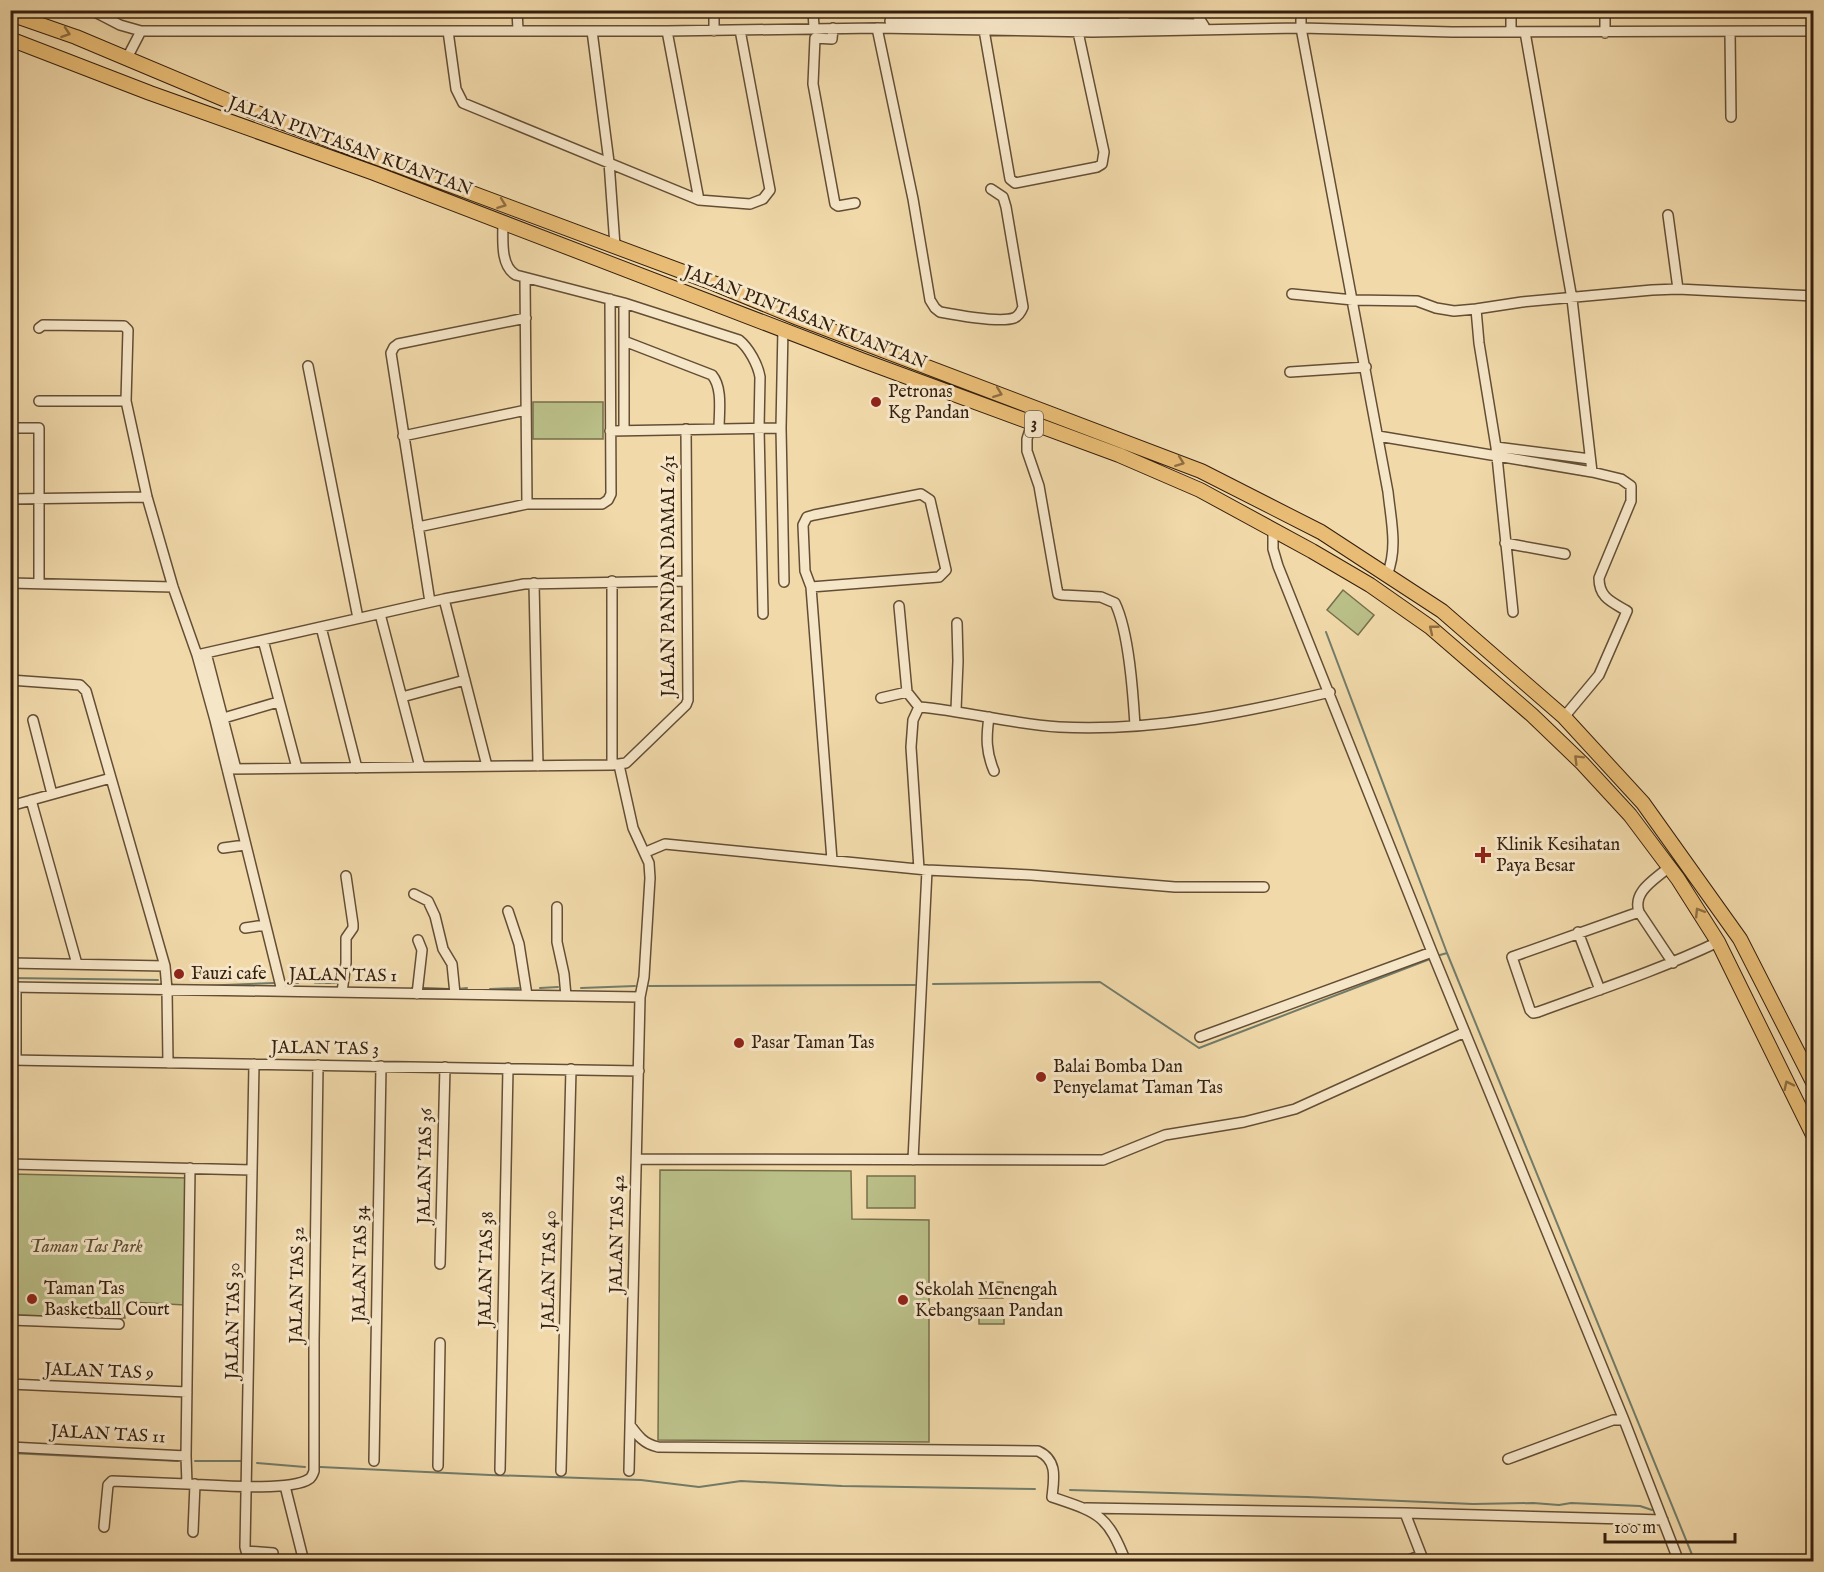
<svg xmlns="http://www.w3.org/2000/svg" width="1824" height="1572" font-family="'IM FELL English',serif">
<rect width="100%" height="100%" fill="#f1d9aa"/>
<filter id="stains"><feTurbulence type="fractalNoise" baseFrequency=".00333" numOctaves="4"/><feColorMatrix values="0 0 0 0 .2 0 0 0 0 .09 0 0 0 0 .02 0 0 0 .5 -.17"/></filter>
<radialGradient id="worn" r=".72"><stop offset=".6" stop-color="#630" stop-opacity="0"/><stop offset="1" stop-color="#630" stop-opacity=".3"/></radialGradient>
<path fill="#babf88" stroke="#776f4b" stroke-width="1.5" d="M533,402H603V439H533Z
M1343,590L1374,615L1358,635L1327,610Z
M660,1170L851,1171L852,1219L929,1220V1442L658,1440Z
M11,1174L189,1178L185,1305L130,1302L124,1310L125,1318L11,1315Z
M867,1176H915V1208H867Z
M979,1282H1003V1298H979Z
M979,1308H1004V1324H979Z"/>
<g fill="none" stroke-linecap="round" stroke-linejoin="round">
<path stroke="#727c6a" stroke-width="2" d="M1326,632L1447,953L1695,1562
M1440,955L1447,953
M10,978L158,980
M287,982L298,983
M315,983H336
M933,984L1100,982L1199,1048L1430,959
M199,986L274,983
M649,986L915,985
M420,988L447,989
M540,988L558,987
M581,988L635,986
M457,989L467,988
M490,989L519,988
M10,1453L178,1461
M195,1461H243
M257,1463L305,1467
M320,1467L490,1475L641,1480L699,1487L741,1481L842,1486L1035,1489
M1070,1490L1307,1497L1473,1504L1533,1503L1559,1505L1571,1503L1640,1506L1652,1510"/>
<g stroke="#634e35" stroke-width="12">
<path id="minor" d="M91,10L120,25L141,31
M517,10L518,30
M813,10L814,28
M890,10L891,27
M1023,10L1026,22
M1194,10L1204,26
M1301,10V28L1388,492C1391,521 1398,548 1387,575
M1605,10V33
M890,21L1202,24
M1124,24V10
M833,28L832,39L815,38L813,84L835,204L838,206L855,203
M877,28L913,199L930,300L935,308L940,312C956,315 1000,323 1014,318C1019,316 1021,312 1023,307L1006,207L1003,197L991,189
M984,30L1010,179L1015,183L1097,167L1102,164L1104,152L1078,32
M448,31L456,89L463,103L699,200L750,204L763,199L770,190L740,30
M592,31L609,162L615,246
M667,31L699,200
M714,31V10
M1511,32V10
M1525,32L1572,299L1592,472
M1730,32L1731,117
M127,58L141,31H667L877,28L1093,32L1301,28L1452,32L1814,31
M1668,215L1678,289
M503,223C503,239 500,266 516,275L624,303L739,340C749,348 758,365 760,377L759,428L763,614
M525,278L527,504
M1292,294L1353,300L1417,301L1436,308L1454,311L1476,309
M624,303V430
M39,328L43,325L124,326L128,330L126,401L147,497L173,587L197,655L215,720L282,991
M783,328L781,428L784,582
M624,341L712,375C723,388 719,412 719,429
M308,366L358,618
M1290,372L1366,367
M39,401H126
M1032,423L1027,439V451L1039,486L1057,589L1058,594L1063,595L1101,597L1115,603C1129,632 1133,692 1135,726
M10,428H39V583
M610,431L781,428
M403,436L526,410
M1378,436L1592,472L1621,479L1631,486V501L1599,578C1599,598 1612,602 1627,611L1599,675L1564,717
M1496,447L1590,459
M10,499L147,497
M803,525L807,517L814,515L921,494L930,500L946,570L939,577L811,587
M803,525L805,571L811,587L832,860
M418,527L527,504H602L608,500L611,494L610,299
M1273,529V549L1278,566L1432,952L1624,1420L1679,1562
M1505,543L1565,554
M612,581V765
M10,583L173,587
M534,583L538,766
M444,599L487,766
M430,602L391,353L394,347L398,344L526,318
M899,606L907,692L919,707L913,720L911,747L919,869
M1513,612L1496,447L1479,343L1476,309L1522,302L1652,290L1678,289L1814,296
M380,614L420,767
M321,627L357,768
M263,640L297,768
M206,653L236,769
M197,655L444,599L524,584L687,581
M10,680L80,685L86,691L165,966L167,990L168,1063
M402,697L465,680
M881,698L907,692
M919,707C966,711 1012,724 1059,727C1150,732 1242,713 1330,692
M956,710L958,661L957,623
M989,717C986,738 986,752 994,771
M33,720L52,794
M217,720L278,702
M619,765L633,828L649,863L650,878L644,977L640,997L629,1471
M227,769L612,765L626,763L686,705L688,700L686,429
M31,800L77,964
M10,806L111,778
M223,848L245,845
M646,852L665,844L927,870L1031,875L1175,887H1264
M1669,867C1656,879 1632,891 1639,912L1673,963
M414,894L428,901L435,916L443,949L452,964L455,994
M557,907V942L564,974L566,996
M508,911L519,944L527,995
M1639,912L1512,957L1530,1010L1533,1013L1538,1012C1598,990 1659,970 1718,942
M245,928L265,925
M1578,932L1600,990
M10,963L165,966
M10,987L640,997
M342,992L346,963V938L353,928V924L346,876
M417,994L422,950L418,940
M1200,1037L1432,952
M10,1060L639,1071
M16,1060V987
M254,1064L245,1547L246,1551L273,1553
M637,1159L1103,1160L1165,1135L1244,1122L1295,1109L1465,1032
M913,1160L927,870
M10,1164L252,1170
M440,1264L445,1067
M10,1320L119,1324
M10,1384L187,1392
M630,1425C638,1436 644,1444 658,1447L1038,1451C1058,1460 1054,1479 1052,1497C1099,1513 1107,1514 1126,1562
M10,1447L186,1456L187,1484C212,1485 290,1492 309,1479C311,1478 313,1474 314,1471V1340L318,1065
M186,1456L190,1168
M1508,1459L1613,1420H1624
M374,1461L381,1066
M438,1466L440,1343
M500,1470L508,1068
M561,1471L571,1069
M285,1486L304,1562
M1086,1508L1405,1513L1663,1520
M1405,1513L1424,1562
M104,1527L108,1485L112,1481L187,1484
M193,1532L195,1484
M1404,1562L1421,1555"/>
</g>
<g stroke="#341f0e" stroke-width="16">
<path id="highway" d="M10,14L76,37L257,113L713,283L798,318L1201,471L1321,532L1442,611L1564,717L1643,803L1740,939L1814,1084
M10,39L150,93L374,173L864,361L1119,455L1200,490L1312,551L1370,585L1430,627L1532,715L1582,763L1630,815L1678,879L1718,942L1814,1137"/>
</g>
<use href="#minor" stroke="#f6e6c8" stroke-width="9"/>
<use href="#highway" stroke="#e8bc75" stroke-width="14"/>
</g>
<defs><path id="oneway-chevron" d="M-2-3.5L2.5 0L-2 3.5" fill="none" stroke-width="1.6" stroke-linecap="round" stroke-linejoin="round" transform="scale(1.5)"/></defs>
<g stroke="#8e6e42">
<use href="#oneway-chevron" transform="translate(66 33) rotate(19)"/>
<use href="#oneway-chevron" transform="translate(502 204) rotate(20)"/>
<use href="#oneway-chevron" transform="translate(998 393) rotate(21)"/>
<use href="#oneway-chevron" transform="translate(1180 462) rotate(21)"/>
<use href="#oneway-chevron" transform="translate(1433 629) rotate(-141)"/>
<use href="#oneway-chevron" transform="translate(1578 759) rotate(-135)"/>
<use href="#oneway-chevron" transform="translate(1699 912) rotate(-122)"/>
<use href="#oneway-chevron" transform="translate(1788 1085) rotate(-116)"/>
</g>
<g fill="#8f2418" stroke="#f6e6c8" stroke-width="2">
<circle cx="876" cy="402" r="6"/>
<path d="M1480 846h6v6h6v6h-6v6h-6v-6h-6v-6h6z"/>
<circle cx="179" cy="974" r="6"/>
<circle cx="739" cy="1043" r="6"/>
<circle cx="1041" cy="1077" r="6"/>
<circle cx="32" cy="1299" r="6"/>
<circle cx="903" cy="1300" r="6"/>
</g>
<g text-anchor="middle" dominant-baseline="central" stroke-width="6" stroke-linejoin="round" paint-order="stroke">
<rect fill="#f6e6c8" stroke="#6e5b46" stroke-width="1.5" x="1025" y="411" width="18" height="26" rx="4.5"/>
<g font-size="16" font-weight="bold" fill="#341f0e">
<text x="1034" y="424">3</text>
</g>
<g font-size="18" fill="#341f0e" stroke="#f6e6c8">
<text transform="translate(350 147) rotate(20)">JALAN PINTASAN KUANTAN</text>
<text transform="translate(805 318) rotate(21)">JALAN PINTASAN KUANTAN</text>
<text transform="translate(669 576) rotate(-90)">JALAN PANDAN DAMAI 2/31</text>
<text transform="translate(343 976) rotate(1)">JALAN TAS 1</text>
<text transform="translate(325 1049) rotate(1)">JALAN TAS 3</text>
<text transform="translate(426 1166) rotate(-89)">JALAN TAS 36</text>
<text transform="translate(618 1234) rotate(-89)">JALAN TAS 42</text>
<text transform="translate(361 1264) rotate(-89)">JALAN TAS 34</text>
<text transform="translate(487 1269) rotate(-89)">JALAN TAS 38</text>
<text transform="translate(550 1270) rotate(-89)">JALAN TAS 40</text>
<text transform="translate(298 1285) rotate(-89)">JALAN TAS 32</text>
<text transform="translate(234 1321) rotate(-89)">JALAN TAS 30</text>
<text transform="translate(99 1372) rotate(2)">JALAN TAS 9</text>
<text transform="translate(108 1435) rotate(3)">JALAN TAS 11</text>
</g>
<g font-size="18" fill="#341f0e" stroke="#f6e6c8" text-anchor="start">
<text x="888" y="392">Petronas<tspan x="888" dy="21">Kg Pandan</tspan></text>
<text x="1496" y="845">Klinik Kesihatan<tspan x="1496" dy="21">Paya Besar</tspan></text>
<text x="191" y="974">Fauzi cafe</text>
<text x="751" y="1043">Pasar Taman Tas</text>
<text x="1053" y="1067">Balai Bomba Dan<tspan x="1053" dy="21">Penyelamat Taman Tas</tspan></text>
<text x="44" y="1289">Taman Tas<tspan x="44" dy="21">Basketball Court</tspan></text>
<text x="915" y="1290">Sekolah Menengah<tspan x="915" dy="21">Kebangsaan Pandan</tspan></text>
</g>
<g font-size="18" font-style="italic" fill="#5c4f33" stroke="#f6e6c8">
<text x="86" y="1247">Taman Tas Park</text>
</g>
</g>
<rect width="1824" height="1572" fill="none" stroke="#f1d9aa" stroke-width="36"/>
<rect x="12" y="12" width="1800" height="1548" fill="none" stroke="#341f0e" stroke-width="3"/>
<rect x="18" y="18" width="1788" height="1536" fill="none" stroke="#341f0e" stroke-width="1.5"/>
<path d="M1605 1533v9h130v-9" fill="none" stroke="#341f0e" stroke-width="3"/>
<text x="1614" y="1533" font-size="18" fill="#341f0e" stroke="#f6e6c8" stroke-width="4.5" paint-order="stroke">100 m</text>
<rect width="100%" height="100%" filter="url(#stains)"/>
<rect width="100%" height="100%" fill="url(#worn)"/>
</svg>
